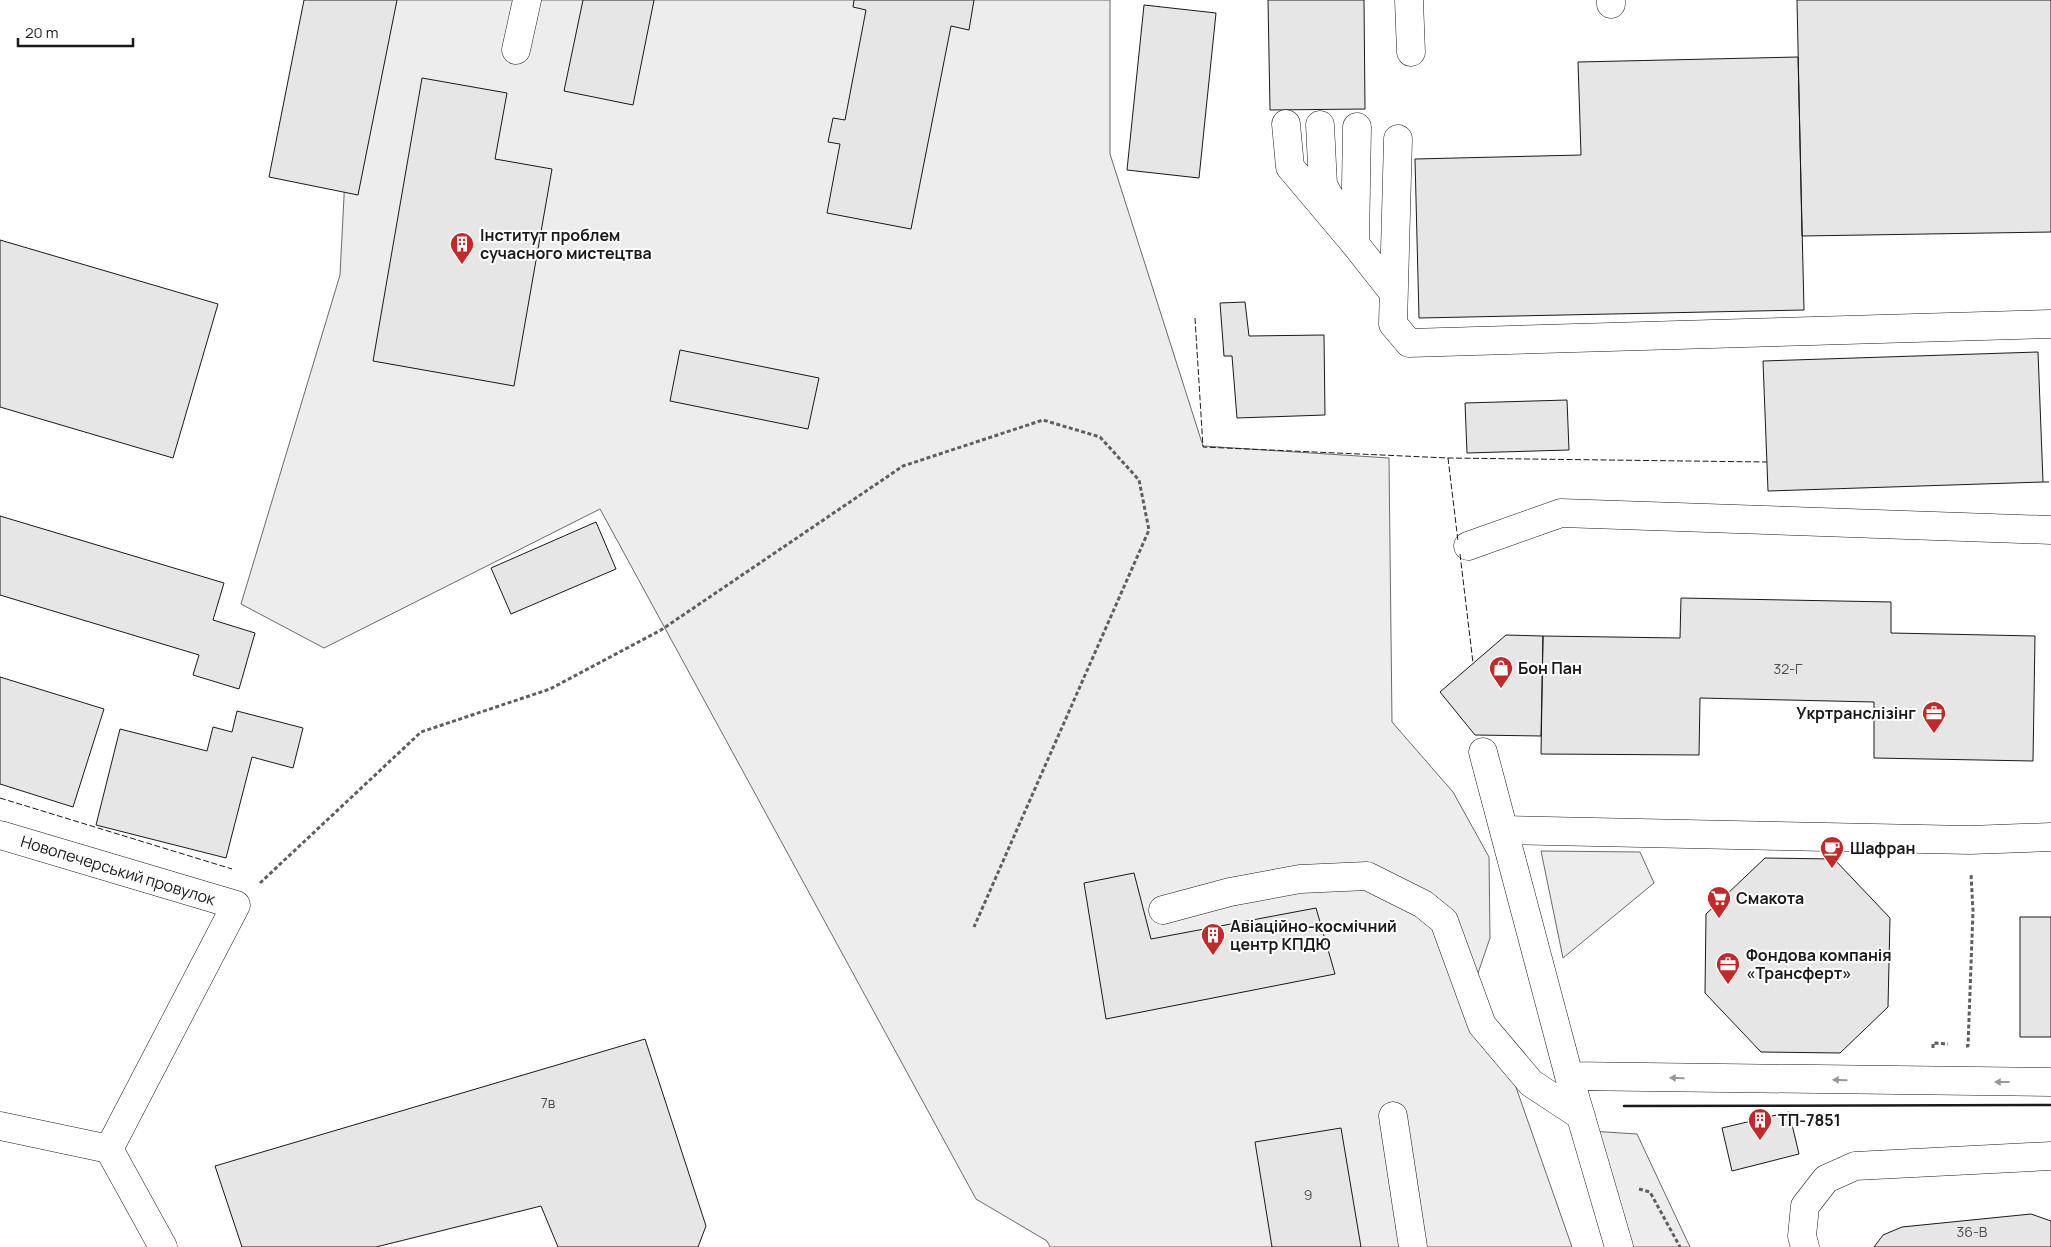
<svg xmlns="http://www.w3.org/2000/svg" width="2051" height="1247" font-family="Manrope,sans-serif">
<rect width="100%" height="100%" fill="#fff"/>
<path fill="#ededed" stroke="#6a6a6a" d="M354,0H1110V154L1203,446L1389,458L1392,722L1453,792L1489,857L1490,938L1477,976L1572,1247H1050L1047,1241L976,1199L600,509L324,648L241,604L340,275Z
M1541,851L1640,852L1654,883L1563,958Z
M1590,1131L1637,1134L1690,1247H1624Z"/>
<path fill="#e6e6e6" stroke="#1a1a1a" d="M304,0H397L358,195L269,177Z
M583,0H654L633,105L564,91Z
M854,0H974L969,30L951,26L911,229L827,213L840,144L828,142L833,118L845,120L866,10L853,7Z
M1268,0H1364L1365,109L1270,110Z
M1797,0H2051V232L1802,236Z
M1144,5L1216,13L1199,178L1127,170Z
M1798,57L1804,310L1419,318L1415,159L1581,155L1578,62Z
M422,78L507,93L495,159L552,169L514,386L373,361Z
M0,240L218,304L173,458L0,407Z
M1245,302L1249,336L1324,335L1325,415L1237,418L1232,356H1224L1220,303Z
M680,350L819,378L808,429L670,401Z
M2038,352L2043,482L1768,491L1763,361Z
M1567,400L1569,450L1467,453L1465,403Z
M0,516L224,583L213,620L255,633L239,689L193,675L199,655L0,595Z
M596,522L616,569L511,614L491,568Z
M1681,598L1891,602V633L2035,636L2033,761L1874,758V702L1700,698L1699,755L1541,754L1543,636L1680,638Z
M1506,635L1543,636L1541,736L1475,735L1440,692Z
M0,677L104,709L73,807L0,784Z
M237,711L303,728L293,768L252,757L226,858L96,825L120,729L207,751L213,727L232,732Z
M1765,858L1834,859L1890,918L1888,1007L1840,1053L1761,1052L1705,993L1706,914Z
M1134,873L1151,939L1316,908L1335,974L1106,1019L1084,883Z
M2020,917H2051V1037H2020Z
M645,1039L706,1226L698,1247H558L541,1206L376,1247H242L215,1166Z
M1789,1112L1799,1154L1732,1171L1722,1128Z
M1341,1128L1361,1247H1272L1255,1142Z
M2031,1214L2051,1221V1247H1874L1883,1235L1902,1227Z"/>
<g fill="none" stroke-linecap="round" stroke-linejoin="round">
<g stroke="#1a1a1a" stroke-width="29">
<path id="minor" d="M1409,0L1411,52
M1611,4V0
M516,50L527,0
M1286,124L1290,167L1355,244
M1320,125L1323,185L1337,210
M1357,127L1355,244L1393,292
M1398,139L1393,324L1409,343L2051,324
M1468,546L1561,513L2051,530
M1483,752L1569,1076L1619,1247
M1504,830L1970,840L2051,837
M0,835L236,905L109,1149
M1163,910L1230,892L1300,879L1367,876L1423,904L1444,921L1482,1025L1531,1083L1581,1116
M1569,1076L2051,1082
M1393,1116L1413,1247
M0,1126L109,1149L163,1247
M1805,1247L1802,1236L1805,1206L1826,1179L1855,1166L2051,1156"/>
</g>
<path stroke="#5f5f5f" stroke-width="3" stroke-dasharray="4 2.5" stroke-linecap="butt" d="M260,883L421,732L550,689L661,630L903,466L1043,420L1100,437L1139,480L1149,530L974,927
M1966,1046H1968L1973,911L1971,874
M1933,1048V1043L1948,1044
M1639,1189L1650,1192L1680,1247"/>
<use href="#minor" stroke="#fff" stroke-width="28"/>
<path stroke="#1a1a1a" stroke-width="1" stroke-dasharray="6 2.5" stroke-linecap="butt" d="M1195,318L1203,447L1448,458L1767,462
M1448,458L1458,541
M2043,482H2051
M1460,554L1473,663
M0,798L232,869"/>
<path stroke="#1a1a1a" stroke-width="2.5" d="M1624,1106L2051,1105"/>
</g>
<defs><path id="oneway-solid" d="M-6-.8H1V-3.2L6.5 0L1 3.2V.8H-6Z" transform="scale(1.25)"/></defs>
<g fill="#989898">
<use href="#oneway-solid" transform="translate(1677 1078) rotate(-179)"/>
<use href="#oneway-solid" transform="translate(1840 1080) rotate(-179)"/>
<use href="#oneway-solid" transform="translate(2002 1082) rotate(-180)"/>
</g>
<defs>
<g id="building-pin" transform="scale(1.25)"><path d="M0 17L-7.5 6A9.5 9.5 0 1 1 7.5 6Z" fill="#c62828" stroke="#fff"/><path d="M-4-6H4V6H1V3H-1V6H-4ZM-2.5-4.3h1.7v1.8h-1.7ZM.8-4.3h1.7v1.8H.8ZM-2.5-1h1.7V.8h-1.7ZM.8-1h1.7V.8H.8Z" fill="#fff"/></g>
<g id="shop-pin" transform="scale(1.25)"><path d="M0 17L-7.5 6A9.5 9.5 0 1 1 7.5 6Z" fill="#c62828" stroke="#fff"/><path d="M-5-2.5h2.3a2.7 3.5 0 0 1 5.4 0H5L5.5 6h-11ZM-1.5-2.5h3a1.5 2.3 0 0 0-3 0Z" fill="#fff"/></g>
<g id="office-pin" transform="scale(1.25)"><path d="M0 17L-7.5 6A9.5 9.5 0 1 1 7.5 6Z" fill="#c62828" stroke="#fff"/><path d="M-6-3h4V-5.5h4V-3h4V5H-6ZM-1-4.5V-3h2v-1.5ZM-6 0V1H6V0Z" fill="#fff"/></g>
<g id="cafe-pin" transform="scale(1.25)"><path d="M0 17L-7.5 6A9.5 9.5 0 1 1 7.5 6Z" fill="#c62828" stroke="#fff"/><path d="M-5.5-4.5H6V0H3Q3 3.5 0 3.5H-2.5Q-5.5 3.5-5.5 0ZM3-3.2v2h1.7v-2ZM-6 4.5H4V6H-6Z" fill="#fff"/></g>
<g id="supermarket-pin" transform="scale(1.25)"><path d="M0 17L-7.5 6A9.5 9.5 0 1 1 7.5 6Z" fill="#c62828" stroke="#fff"/><path d="M-6-5.5h2.5l.6 2H6L4.5 2H-2.5L-4.4-4H-6ZM-1.5 3.2a1.3 1.3 0 1 0 .1 0ZM3 3.2a1.3 1.3 0 1 0 .1 0Z" fill="#fff"/></g>
</defs>
<g fill-rule="evenodd">
<use href="#building-pin" x="462" y="244"/>
<use href="#shop-pin" x="1501" y="668"/>
<use href="#office-pin" x="1934" y="713"/>
<use href="#cafe-pin" x="1832" y="848"/>
<use href="#supermarket-pin" x="1719" y="898"/>
<use href="#building-pin" x="1213" y="935"/>
<use href="#office-pin" x="1728" y="964"/>
<use href="#building-pin" x="1760" y="1120"/>
</g>
<g text-anchor="middle" dominant-baseline="central" stroke-width="4" stroke-linejoin="round" paint-order="stroke">
<g font-size="14" fill="#4d4d4d">
<text x="1788" y="668">32-Г</text>
<text x="548" y="1102">7в</text>
<text x="1308" y="1194">9</text>
<text x="1972" y="1231">36-В</text>
</g>
<g font-size="16" font-weight="bold" fill="#1a1a1a" stroke="#fff" text-anchor="start">
<text x="480" y="235">Інститут проблем<tspan x="480" dy="18">сучасного мистецтва</tspan></text>
<text x="1518" y="668">Бон Пан</text>
<text x="1916" y="713" text-anchor="end">Укртранслізінг</text>
<text x="1850" y="848">Шафран</text>
<text x="1736" y="898">Смакота</text>
<text x="1230" y="926">Авіаційно-космічний<tspan x="1230" dy="18">центр КПДЮ</tspan></text>
<text x="1746" y="955">Фондова компанія<tspan x="1746" dy="18">«Трансферт»</tspan></text>
<text x="1778" y="1120">ТП-7851</text>
</g>
<g font-size="16" fill="#1a1a1a" stroke="#fff">
<text transform="translate(118 870) rotate(17)">Новопечерський провулок</text>
</g>
</g>
<path d="M18 38v8h115v-8" fill="none" stroke="#1a1a1a" stroke-width="2.5"/>
<text x="25" y="38" font-size="15" fill="#1a1a1a" stroke="#ffffff" stroke-width="4" paint-order="stroke">20 m</text>
</svg>
